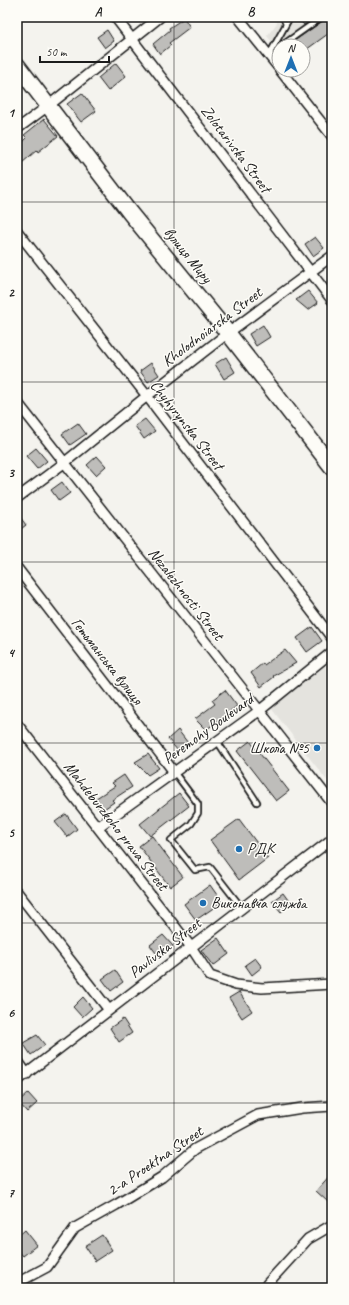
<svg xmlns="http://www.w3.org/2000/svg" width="349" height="1305" font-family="Caveat,sans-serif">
<rect width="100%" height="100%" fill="#f4f3ee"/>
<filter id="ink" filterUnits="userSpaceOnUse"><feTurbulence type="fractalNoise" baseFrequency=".025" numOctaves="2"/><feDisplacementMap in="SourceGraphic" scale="8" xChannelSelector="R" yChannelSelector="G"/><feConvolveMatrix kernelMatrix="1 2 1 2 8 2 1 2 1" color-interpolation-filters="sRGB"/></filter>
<g filter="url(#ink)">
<path fill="#e4e3de" d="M275,17H332V31L303,52V46H279V50L267,36L277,23Z
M332,661V787L271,708Z"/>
<path fill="#bebdba" stroke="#1c1c1c" d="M297,17H316L304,25Z
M326,17H332V31L303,52V46H287L324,20Z
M184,18L190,27L169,43L171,45L160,54L153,44L170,30L169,28Z
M107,30L114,41L105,48L97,37Z
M116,63L126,76L108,91L98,78Z
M82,93L96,111L81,122L67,104Z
M44,119L58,136L38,152L37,150L22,163L17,158V148L27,138L24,135Z
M315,237L324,248L313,256L305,244Z
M308,291L318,303L308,310L296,300Z
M263,325L270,337L256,346L249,334Z
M226,357L235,372L224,379L215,364Z
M151,363L159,375L148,382L140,371Z
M145,419L155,431L144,439L135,426Z
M78,423L86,434L70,445L62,434Z
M36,448L47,461L37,469L26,456Z
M97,456L106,466L96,475L87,465Z
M62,482L70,493L59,501L51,490Z
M17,513L26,525L17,532Z
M312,627L322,641L307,652L297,638Z
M285,650L296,663L273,676L274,677L261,687L251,673L263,663L264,665Z
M225,690L237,706L206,730L195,719L215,704L212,700Z
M178,730L188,743L178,751L168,739Z
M250,741L289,791L276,801L237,751Z
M148,754L159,768L148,775L135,762Z
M124,775L132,787L112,800L114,802L101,811L93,800L115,786L112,783Z
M179,793L189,806L150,836L140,824Z
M66,814L77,829L67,837L55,822Z
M239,819L268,858L239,880L210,840Z
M152,836L183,877L170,887L139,846Z
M210,885L222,902L196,920L184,904Z
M283,893L291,904L281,912L272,901Z
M163,935L173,946L159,957L150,945Z
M218,938L229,954L213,966L201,950Z
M255,958L262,967L252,975L245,965Z
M115,970L123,982L111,991L102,979Z
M239,992L252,1011L242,1018L229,998Z
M83,997L92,1008L82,1017L73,1007Z
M123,1019L132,1033L119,1042L110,1028Z
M37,1035L45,1045L31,1055L23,1043Z
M28,1093L37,1103L27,1112L18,1102Z
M332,1173V1198L328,1202L316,1191Z
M25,1230L37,1245L23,1256L17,1249V1237Z
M102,1235L112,1250L95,1261L85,1246Z"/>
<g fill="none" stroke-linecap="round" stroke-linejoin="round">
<g stroke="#1c1c1c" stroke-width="8">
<path id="service" d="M283,17L286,24
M281,46L322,17
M269,55L290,17
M217,741L257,802
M174,772L198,804V813L191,824L171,840L195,870L210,867L242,908"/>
</g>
<g stroke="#1c1c1c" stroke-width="12">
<path id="minor" d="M115,17L332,300
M238,17L279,68
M280,70L332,136
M17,129L48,106L160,17
M17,231L147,396L332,638
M17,402L332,803
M17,498L64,463L147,396L228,333L332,256
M17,568L174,772
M17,724L191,947L210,976L236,985L262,988L332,984
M98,827L259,711L332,652
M17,892L109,1010
M17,1060L27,1074
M17,1081L332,839
M17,1283L47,1267L75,1228L116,1205L162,1177L195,1149L258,1115L302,1108L332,1106
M266,1288L267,1284L308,1239L332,1225"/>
</g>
<g stroke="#1c1c1c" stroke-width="18">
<path id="primary" d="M17,65L130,213L228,333L332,467"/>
</g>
<use href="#service" stroke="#fdfcf7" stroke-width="4.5"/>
<use href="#minor" stroke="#fdfcf7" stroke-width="9"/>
<use href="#primary" stroke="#fdfcf7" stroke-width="15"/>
</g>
</g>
<path fill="none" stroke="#1c1c1c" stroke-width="1" stroke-opacity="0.55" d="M174,17V1288M17,202H332M17,382H332M17,562H332M17,743H332M17,923H332M17,1103H332"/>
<g fill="#1f6fb2" stroke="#fdfcf7" stroke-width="1.5">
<circle cx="317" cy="748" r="4"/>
<circle cx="239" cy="849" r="4"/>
<circle cx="203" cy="903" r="4"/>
</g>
<g text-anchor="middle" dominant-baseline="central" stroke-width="3" stroke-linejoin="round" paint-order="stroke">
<g font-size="16" fill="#1c1c1c" stroke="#fdfcf7">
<text transform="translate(236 149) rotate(53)">Zolotarivska Street</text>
<text transform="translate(188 255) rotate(51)">вулиця Миру</text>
<text transform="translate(212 327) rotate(-37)">Kholodnoiarska Street</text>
<text transform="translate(187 425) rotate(52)">Chyhyrynska Street</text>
<text transform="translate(186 594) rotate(52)">Nezalezhnosti Street</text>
<text transform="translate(107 661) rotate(52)">Гетьманська вулиця</text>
<text transform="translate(208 729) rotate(-36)">Peremohy Boulevard</text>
<text transform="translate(116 826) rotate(52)">Mahdeburzkoho prava Street</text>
<text transform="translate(165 948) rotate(-38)">Pavlivska Street</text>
<text transform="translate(155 1161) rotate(-34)">2-a Proektna Street</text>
</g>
<g font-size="16" fill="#1c1c1c" stroke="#fdfcf7" text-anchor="start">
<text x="309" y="748" text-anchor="end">Школа №5</text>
<text x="247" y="849">РДК</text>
<text x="211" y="903">Виконавча служба</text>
</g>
</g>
<rect width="349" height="1305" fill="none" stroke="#fdfcf7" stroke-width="44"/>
<g transform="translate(291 58)"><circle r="19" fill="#fdfcf7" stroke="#a3a29f"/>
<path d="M0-3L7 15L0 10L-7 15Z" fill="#1f6fb2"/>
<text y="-6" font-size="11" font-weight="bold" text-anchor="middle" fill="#1c1c1c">N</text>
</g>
<path d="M40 56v6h69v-6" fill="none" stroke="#1c1c1c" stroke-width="2"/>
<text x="46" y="56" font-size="12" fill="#1c1c1c" stroke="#fdfcf7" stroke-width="3" paint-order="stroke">50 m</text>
<rect x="22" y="22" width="305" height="1261" fill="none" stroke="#1c1c1c" stroke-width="1.5"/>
<g font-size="13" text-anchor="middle" font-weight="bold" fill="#1c1c1c">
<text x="98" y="16">A</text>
<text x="251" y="16">B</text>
<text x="11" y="117">1</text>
<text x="11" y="297">2</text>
<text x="11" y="477">3</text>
<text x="11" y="657">4</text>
<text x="11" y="837">5</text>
<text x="11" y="1017">6</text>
<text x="11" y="1197">7</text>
</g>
</svg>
